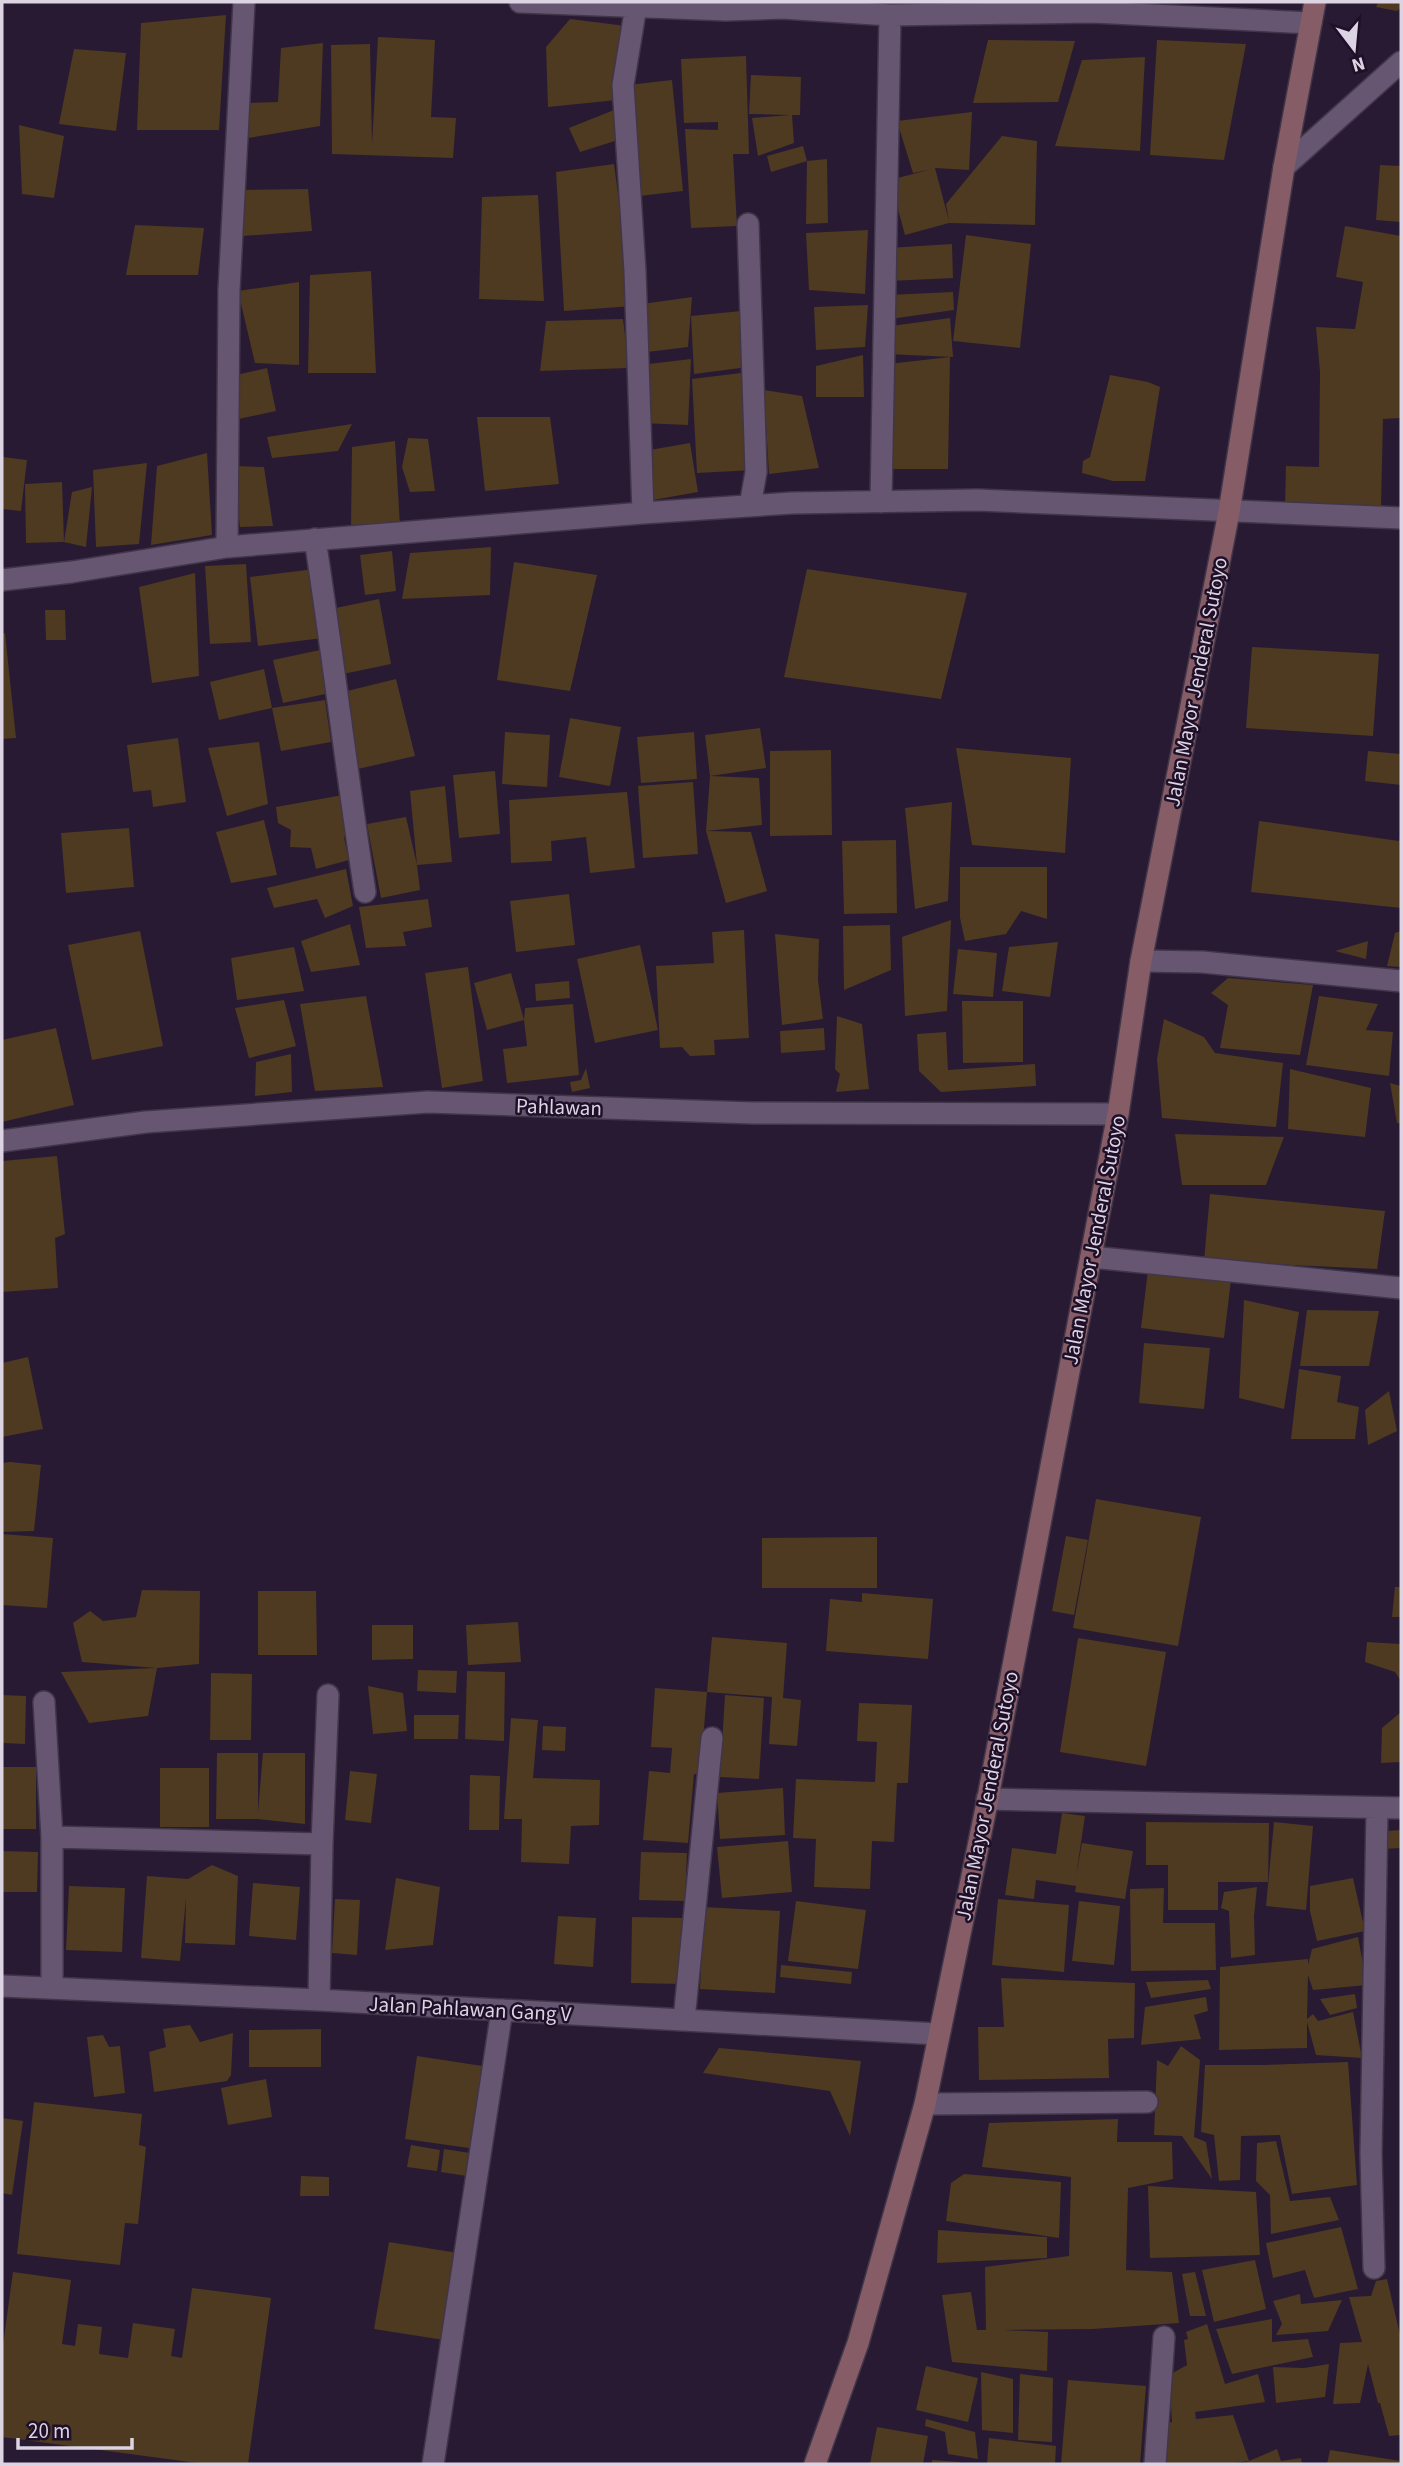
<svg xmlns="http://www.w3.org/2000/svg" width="1403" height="2466" font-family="'Source Sans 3',sans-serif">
<rect width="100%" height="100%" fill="#281a32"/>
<path fill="#4e3921" d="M1378,2H1401V8L1397,11L1376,7Z
M226,15L219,130H137L141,23Z
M570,19L626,26L617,100L548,107L546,47Z
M378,37L435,40L431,117L456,118L453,158L332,154L331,45L370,44L372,144Z
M988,40L1075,41L1058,102L973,103Z
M1157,40L1246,44L1224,160L1150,155Z
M323,43L320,126L242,139L243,103L278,102L281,48Z
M74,49L126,53L116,131L59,124Z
M746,56L749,154H733L737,226L691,228L685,129L718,130V122L684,123L681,59Z
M1145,57L1140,151L1055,146L1082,60Z
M751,75L801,77L800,115H792L794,143L758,156L752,118L790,115L749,114Z
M672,80L683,191L639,196L628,85Z
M614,110L618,140L580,152L569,128Z
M972,112L969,170L935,168L949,221L946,204L1002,136L1037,141L1035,225L949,223L905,235L890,180L928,170L913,173L897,121Z
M19,125L64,136L54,198L22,194Z
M803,146L807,161L771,172L767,156Z
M827,159L828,223L806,224L807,161Z
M614,164L633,306L564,311L556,172Z
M1380,165L1401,166V222L1376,220Z
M308,189L312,231L242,236L239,190Z
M538,195L544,301L479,299L482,197Z
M135,225L204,228L198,275H126Z
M1345,226L1401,236V418L1383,419L1381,507L1285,505L1286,466L1319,467L1320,372L1316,327L1355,329L1363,282L1336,277Z
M868,230L865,294L809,290L806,233Z
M966,235L1031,244L1020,348L953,341Z
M952,244L953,278L889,281L888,248Z
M371,271L376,373H308L310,275Z
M299,282V365L255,363L238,291Z
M953,292L954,310L890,319L888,295Z
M692,297L688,347L647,352L642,304Z
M868,305L865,347L816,350L814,307Z
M741,311L748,367L694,374L691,316Z
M950,318L953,357L886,354L884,327Z
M623,319L629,368L540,371L546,321Z
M863,355L864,397H816V366Z
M950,357L948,469H893L888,364Z
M691,359L688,425L641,423L640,365Z
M267,368L276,411L234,420L232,376Z
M749,372L755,470L697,473L692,379Z
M1110,375L1148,382L1160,387L1145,481H1113L1082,473L1083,461L1090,457Z
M764,390L802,396L819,468L769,474Z
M477,417H550L559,484L485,491Z
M352,424L338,451L272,458L267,437Z
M408,438L428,439L435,491L410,492L402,467Z
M395,441L400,526L351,527L352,447Z
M690,443L698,492L653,500L644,451Z
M207,453L212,535L151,545L157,466Z
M3,457L27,460L21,511L2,509Z
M147,463L139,544L96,547L93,470Z
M233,466L264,467L273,526L240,527Z
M62,482L64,542L26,543L25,484Z
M92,487L86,547L64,542L72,492Z
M491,547L490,595L402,599L410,553Z
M392,551L396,591L365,595L360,555Z
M514,562L597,575L570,691L497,680Z
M246,564L251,642L210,644L205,566Z
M315,569L323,638L258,646L250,577Z
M807,569L967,593L941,699L784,677Z
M195,573L199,676L152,683L139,587Z
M379,599L391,664L343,674L331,609Z
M45,610H65L66,640H46Z
M5,633L16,738L2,739V634Z
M1252,647L1379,654L1373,736L1246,728Z
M320,650L330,693L283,703L273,660Z
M264,669L272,708L219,720L210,682Z
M396,679L415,756L358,769L339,693Z
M325,700L331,742L281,751L272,708Z
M570,718L621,727L610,786L559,777Z
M760,728L766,768L710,776L705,735Z
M505,732L550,735L547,787L502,784Z
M694,732L697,779L641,783L637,737Z
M178,738L186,802L153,807L151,790L133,792L127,745Z
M259,742L268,804L227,816L208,748Z
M956,748L1071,758L1065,853L972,845Z
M831,750L832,835L770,836V751Z
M1368,751L1401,754V785L1365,781Z
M495,771L500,834L459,838L453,775Z
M710,776L759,778L762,825L706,831Z
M693,782L698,854L643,858L638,786Z
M445,786L452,862L417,865L410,791Z
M627,792L635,868L590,873L586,837L551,841L552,861L511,863L509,800Z
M343,795L348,828L344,838L349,860L316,869L311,848L290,847L291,830L278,823L276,807Z
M952,802L948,901L915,909L905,808Z
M406,817L417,865L420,890L381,898L367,824Z
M264,820L277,875L231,883L216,832Z
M1259,821L1399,841L1401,834V908L1251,892Z
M129,828L134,887L66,893L61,833Z
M706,831L751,832L767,891L726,903Z
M896,840L897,913L844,914L842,841Z
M960,867H1047V919L1021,911L1006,934L965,941L960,918Z
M346,869L353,906L325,918L317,899L274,908L267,888Z
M569,894L575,945L516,952L510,901Z
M428,899L432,927L403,932L406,946L366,948L359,907Z
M951,920L947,1011L905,1016L902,937Z
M350,924L360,965L311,972L301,941Z
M890,925L891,970L844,990L843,926Z
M744,930L749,1038L714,1040L715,1055L690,1056L682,1047L660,1048L656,966L714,963L712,932Z
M140,931L163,1046L92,1060L68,945Z
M1401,931V967L1387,966L1395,933Z
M775,934L819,939L818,980L823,1019L782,1025Z
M1368,941L1366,959L1335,951Z
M1058,942L1050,997L1002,991L1009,947Z
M640,945L658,1030L595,1043L577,959Z
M294,947L304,991L237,1000L231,958Z
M958,949L997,953L993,997L953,994Z
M468,967L483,1081L442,1088L425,973Z
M511,973L524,1020L487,1030L474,983Z
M1228,978L1313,985L1300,1055L1220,1048L1228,1005L1211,993Z
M569,981L570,998L536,1001L535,984Z
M366,996L383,1087L315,1091L300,1004Z
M1319,996L1378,1004L1366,1030L1393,1032L1389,1076L1306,1065Z
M284,1000L296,1046L249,1058L235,1008Z
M962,1001H1023V1062L963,1063Z
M573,1004L579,1075L507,1083L503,1049L527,1046L524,1020L525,1008Z
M837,1016L862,1024L869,1089L836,1092L840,1074L835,1069Z
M1164,1019L1204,1037L1215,1053L1283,1063L1276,1127L1162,1118L1157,1059Z
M56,1028L74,1105L2,1122V1040Z
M824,1028L825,1050L781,1053L780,1031Z
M946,1032L948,1070L1035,1064L1036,1086L941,1092L919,1071L917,1034Z
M291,1054L292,1092L255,1096L256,1062Z
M586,1068L590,1088L572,1092L570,1082L581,1080Z
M1290,1069L1371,1088L1365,1137L1288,1129Z
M1390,1083L1401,1086V1123H1397Z
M1175,1134L1284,1137L1266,1185H1182Z
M57,1156L65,1234L55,1238L58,1288L2,1292V1161Z
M1210,1194L1385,1211L1377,1269L1204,1261Z
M1148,1270L1231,1280L1224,1338L1141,1328Z
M1244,1300L1299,1312L1284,1409L1239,1398Z
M1307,1310L1379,1311L1369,1366H1300Z
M1144,1343L1210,1348L1204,1409L1139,1403Z
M28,1357L43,1429L2,1437V1363Z
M1299,1369L1341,1376L1337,1402L1359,1407L1355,1439H1291Z
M1389,1391L1397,1431L1368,1445L1365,1410Z
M10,1462L41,1465L34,1531L2,1532V1463Z
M1096,1499L1201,1517L1178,1646L1073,1628Z
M2,1534L53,1538L47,1608L2,1605Z
M1066,1536L1088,1540L1074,1615L1052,1611Z
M877,1537V1588H762V1538Z
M1395,1587H1401V1617H1392Z
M142,1590L200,1591L199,1664L157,1668L148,1716L89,1723L61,1672L156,1668L82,1662L73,1623L90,1611L103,1621L136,1617Z
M258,1591H316L317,1655H258Z
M862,1593L933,1599L928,1659L826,1651L830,1599L862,1602Z
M518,1622L521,1662L468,1665L466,1625Z
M372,1625H413V1659L372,1660Z
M712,1637L787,1643L783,1698L801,1700L797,1746L769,1744L772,1697L707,1692Z
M1078,1638L1166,1652L1146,1766L1060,1752Z
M1367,1642L1401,1644V1681L1395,1672L1365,1662Z
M418,1670L457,1671L456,1693L417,1691Z
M467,1671L505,1672L504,1741L465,1739Z
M211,1673L252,1674L251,1740H210Z
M368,1686L403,1693L407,1731L373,1734Z
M655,1688L707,1692L700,1775L694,1774L688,1843L643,1840L649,1771L670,1773L672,1748L651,1747Z
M2,1695L26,1696L25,1744L2,1743Z
M725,1695L764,1698L759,1779L720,1777Z
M859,1703L912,1705L908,1783H897L894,1842L872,1841L870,1889L814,1887L816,1839L793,1838L796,1779L875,1782L877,1742L857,1741Z
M1401,1712V1762L1381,1763L1382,1728Z
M414,1715H459L458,1739H414Z
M511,1718L538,1720L533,1778L600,1780L599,1825L571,1826L569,1864L521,1862L522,1819H504Z
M543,1726L566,1727L565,1751L542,1750Z
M217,1753H258V1812L263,1753H305V1824L257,1819H216Z
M2,1767H36V1829H2Z
M160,1768H209V1827H160Z
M350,1771L377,1774L371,1823L345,1820Z
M470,1775L500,1776L499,1830H469Z
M783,1788L785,1835L720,1839L717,1793Z
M1062,1813L1085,1816L1076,1876L1082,1843L1133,1851L1125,1899L1075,1892L1076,1886L1036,1880L1034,1899L1005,1895L1012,1848L1056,1854Z
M1146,1822L1269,1823L1268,1882H1218V1910H1168V1865H1146Z
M1274,1822L1313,1826L1306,1910L1266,1906Z
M1401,1830V1848L1383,1849L1386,1831Z
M788,1841L792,1892L722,1898L717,1847Z
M2,1851L38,1852L37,1892H2Z
M641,1852L687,1853L685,1901L639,1900Z
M212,1865L238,1876L235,1945L185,1943L186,1898L180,1961L141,1958L147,1876L188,1879Z
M396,1878L440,1887L433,1945L385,1950Z
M1353,1878L1365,1931L1317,1941L1310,1911V1886Z
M253,1883L300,1887L296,1940L249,1936Z
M69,1886L125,1888L122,1952L66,1950Z
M1257,1887L1254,1916L1255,1955L1231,1958L1229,1911L1221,1908L1224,1892Z
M1164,1888L1163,1923H1215L1216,1970L1131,1971L1130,1889Z
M335,1899L360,1900L357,1955L332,1953Z
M998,1899L1069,1905L1064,1972L992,1965Z
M796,1901L866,1910L858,1969L788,1961Z
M1079,1901L1120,1906L1114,1965L1072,1961Z
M704,1907L780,1911L775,1993L700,1989Z
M558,1916L596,1918L593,1967L554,1964Z
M632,1917L683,1918L682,1984L631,1983Z
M1358,1937L1367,1985L1313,1990L1308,1975L1307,2019L1313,2014L1318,2021L1353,2012L1362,2058L1316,2055L1307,2022V2048L1219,2050L1220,1967L1308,1959V1965L1312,1949Z
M781,1965L852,1972L851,1984L780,1977Z
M1001,1978L1135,1983L1134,2038L1108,2039L1109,2078L979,2080L978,2027H1004Z
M1208,1980L1211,1989L1151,1998L1146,1982Z
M1355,1994L1357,2008L1330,2015L1320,1999Z
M1206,1997L1208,2011L1194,2015L1201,2039L1141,2045L1145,2007Z
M190,2025L200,2042L233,2033L231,2075L227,2081L154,2092L149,2052L166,2047L163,2029Z
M321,2029V2067H249V2030Z
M103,2035L109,2047L120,2046L125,2093L94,2097L87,2037Z
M1181,2046L1200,2060L1194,2137L1206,2142L1212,2179L1182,2136L1154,2135L1157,2060L1168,2066Z
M719,2048L861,2061L850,2136L830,2091L703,2073Z
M417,2056L489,2067L476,2149L405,2139Z
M1348,2062L1357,2185L1292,2194L1280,2135L1241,2136L1240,2180L1219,2181L1214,2135L1201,2132L1205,2065H1263Z
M266,2079L272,2117L228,2125L221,2088Z
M34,2102L142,2114L139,2145L146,2147L138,2224L125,2223L120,2265L17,2254Z
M2,2118L23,2121L12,2195L2,2193Z
M1118,2119L1117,2142H1172L1173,2179L1128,2188L1126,2270L1172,2272L1179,2323L1093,2329L1004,2330L1048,2332L1047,2371L952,2362L942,2295L971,2292L977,2330H986L985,2267L1069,2256L1071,2177L982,2167L989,2123Z
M1276,2141L1290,2201L1330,2197L1339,2220L1271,2234L1270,2195L1256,2181L1257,2143Z
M411,2145L440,2150L437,2171L407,2167Z
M444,2149L470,2153L467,2176L441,2172Z
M964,2174L1061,2182L1059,2238L946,2221L951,2183Z
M301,2176L329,2177V2196H300Z
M1148,2186L1256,2192L1260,2255L1150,2258Z
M1341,2227L1358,2289L1314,2298L1305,2270L1273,2278L1266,2243Z
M938,2230L1047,2237V2258L937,2263Z
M389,2242L458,2253L444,2340L374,2329Z
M1255,2260L1266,2309L1214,2322L1202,2270Z
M13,2272L71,2280L62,2344L75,2346L78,2324L102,2327L99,2354L128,2358L133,2323L175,2329L171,2356L182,2358L192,2288L271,2298L248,2464H205L2,2437V2352Z
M1195,2272L1206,2316H1190L1182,2274Z
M1387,2279L1401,2339V2435L1389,2436L1380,2403H1378L1368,2364L1360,2403L1333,2404L1340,2343L1362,2342L1349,2297L1371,2296L1376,2281Z
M1300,2294L1301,2304L1342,2300L1328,2331L1276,2335L1282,2324L1273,2301Z
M1272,2319V2342L1308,2339L1313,2357L1232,2374L1216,2329Z
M1207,2324L1225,2384L1258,2374L1265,2402L1195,2412L1196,2419L1233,2415L1249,2461L1228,2464H1157L1158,2424L1172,2422L1169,2375L1187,2365L1184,2340L1188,2339L1186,2332Z
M1329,2364L1325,2397L1276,2403L1273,2367L1304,2368Z
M926,2366L978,2378L968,2422L916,2410Z
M981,2372L1013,2379V2433L982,2430Z
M1020,2374L1053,2378L1052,2442L1018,2440Z
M1068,2380L1146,2386L1140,2464H1061Z
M926,2419L975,2432L978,2459L948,2454L945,2432L925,2426Z
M877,2427L928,2436L923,2464H870Z
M989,2438L1056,2446L1055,2464H987Z
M1277,2449L1281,2461L1301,2458L1302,2464H1242Z
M1330,2450L1401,2461V2464H1327Z
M932,2460L960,2462V2464H932Z"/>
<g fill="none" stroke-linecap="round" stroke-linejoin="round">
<g stroke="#413649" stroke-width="24">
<path id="minor" d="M520,2L726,10L782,8L890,15L1093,12L1311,23
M636,6L623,85L635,271L643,513
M1284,167L1401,62
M748,224L756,472L750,506
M881,502L890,15
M315,539C333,657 347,775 365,892
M227,547L229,290L244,2
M2,580L72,572L227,547L643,513L792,503L978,500L1401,518
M1141,961L1202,962L1401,981
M2,1141L146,1122L428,1102L753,1113L1118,1114
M1091,1257L1401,1288
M44,1702L52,1837V1987
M987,1799L1401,1808
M52,1837L322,1844
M2,1986L319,2000L938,2034
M319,2000L322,1844L328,1695
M684,2020L712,1738
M925,2104L1147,2102
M1374,2268L1371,2154L1377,1809
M433,2464L502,2010
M1155,2464L1164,2337"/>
</g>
<g stroke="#413649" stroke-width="24">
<path id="secondary" d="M815,2464L858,2343L925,2104L986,1808L1118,1114L1141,961L1229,512L1284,167L1315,2"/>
</g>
<use href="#minor" stroke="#665672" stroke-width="21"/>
<use href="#secondary" stroke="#865d66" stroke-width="21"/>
</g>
<g text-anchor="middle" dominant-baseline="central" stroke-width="5" stroke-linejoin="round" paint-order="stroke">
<g font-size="21" fill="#dcd3e3" stroke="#1e1028">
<text transform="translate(1196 682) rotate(-79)">Jalan Mayor Jenderal Sutoyo</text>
<text transform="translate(559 1107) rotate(2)">Pahlawan</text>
<text transform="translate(1094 1240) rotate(-79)">Jalan Mayor Jenderal Sutoyo</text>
<text transform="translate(987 1796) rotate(-79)">Jalan Mayor Jenderal Sutoyo</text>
<text transform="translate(470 2009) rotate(3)">Jalan Pahlawan Gang V</text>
</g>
</g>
<rect width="1403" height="2466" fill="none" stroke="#dcd3e3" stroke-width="7"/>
<g transform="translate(1354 49) rotate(164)" stroke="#1e1028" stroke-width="5" paint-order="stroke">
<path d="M0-5L12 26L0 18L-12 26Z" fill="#dcd3e3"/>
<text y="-10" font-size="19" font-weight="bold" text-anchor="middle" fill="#dcd3e3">N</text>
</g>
<path d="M18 2438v10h114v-10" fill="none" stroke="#dcd3e3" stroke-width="3.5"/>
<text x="28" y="2438" font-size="21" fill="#dcd3e3" stroke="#1e1028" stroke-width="5" paint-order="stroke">20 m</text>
</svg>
